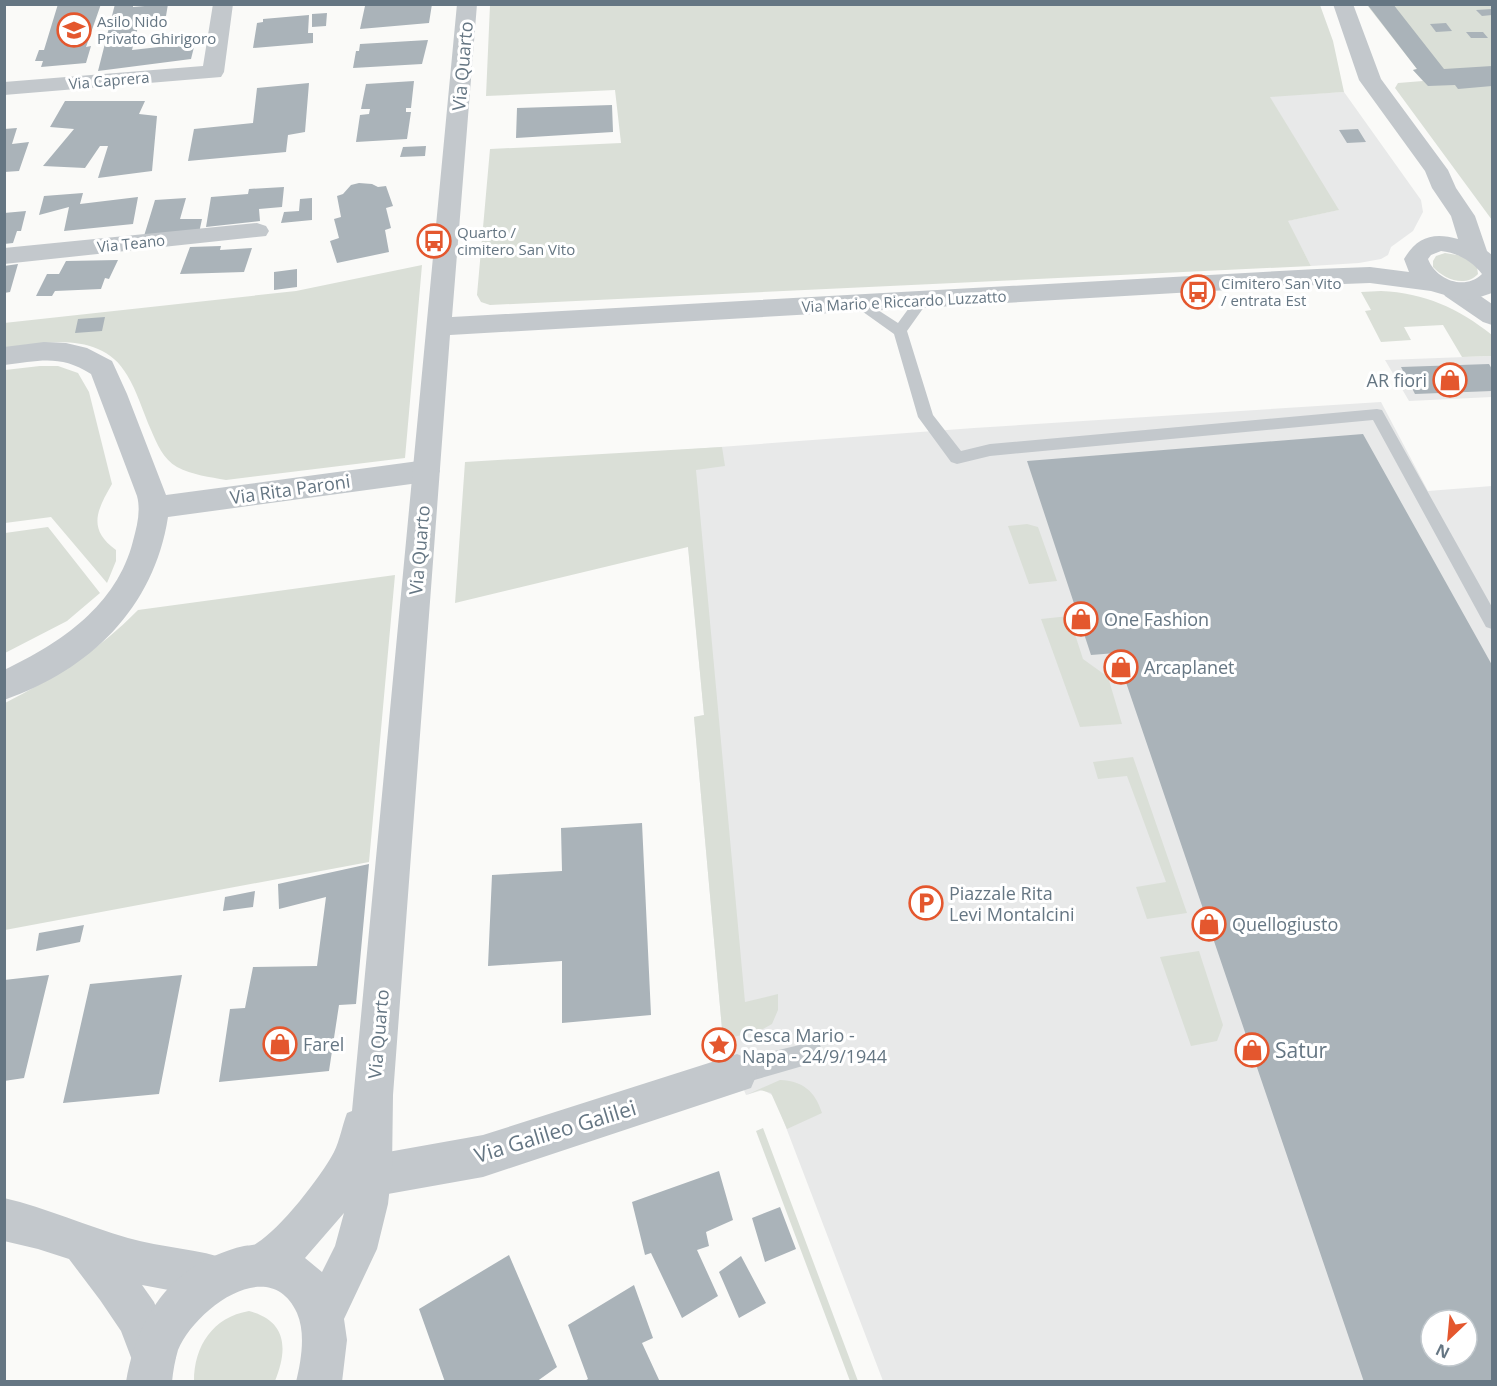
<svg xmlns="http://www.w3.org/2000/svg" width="1497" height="1386" font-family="'Open Sans',sans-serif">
<rect width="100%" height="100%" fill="#fafaf8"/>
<path fill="#e8e9e9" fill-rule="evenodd" d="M1344,92L1421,200L1423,212L1413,231L1391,247L1388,255L1381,259L1359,263L1311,266L1287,221L1338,210L1269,96Z
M1492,356V397L1409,401L1385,360Z
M1381,402L1428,491L1492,486V1381H883L774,1096L763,1090L746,1095L723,1040L694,717L704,715L679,450L974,428ZM1431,1320H1467V1356H1431Z"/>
<path fill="#dadfd7" d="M1320,5L1333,41L1344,92L1270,97L1339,210L1288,221L1311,266L490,305L481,302L477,295L490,149L621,143L615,90L486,96L490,5Z
M1367,5H1492V220L1395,88L1398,83L1423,81L1413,70L1417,69Z
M1445,253L1463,256L1477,267L1478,274C1465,288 1444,279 1433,267V261L1436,256Z
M422,265L405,458L226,480C210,477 192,475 177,467C163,459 157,444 151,430C143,412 137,391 127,375C102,331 46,342 5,348L4,323L296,291Z
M1381,291C1425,293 1458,308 1492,335V356L1462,357L1443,325L1404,327L1411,340L1381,342L1365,311L1371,310L1361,292Z
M40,366H58L78,373L89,392L112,484C97,510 87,529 116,550V561L107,583L51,517L5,523V370Z
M722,447L725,466L696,470L745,1002L778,994V1010L772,1024L763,1029L723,1040L694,717L704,715L688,547L455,603L465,462Z
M1027,524L1038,527L1057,581L1029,584L1008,526Z
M48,527L100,593L67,621L5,653V533Z
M395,575L369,862L5,930V703C54,678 99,650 138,610Z
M1069,616L1083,659L1108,677L1122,724L1080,727L1041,619Z
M1133,757L1187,913L1147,919L1136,887L1166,882L1127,776L1098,779L1093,762Z
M1199,951L1223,1025L1217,1041L1191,1046L1160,957Z
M780,1080C803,1081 815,1091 822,1113L787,1129L771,1093L760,1090L746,1095Z
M763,1128L858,1381H850L756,1131Z
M249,1311C287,1321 288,1349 275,1381H194C194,1346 213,1317 249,1311Z"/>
<path fill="#aab3b9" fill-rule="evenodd" d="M58,4H101L86,47L91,46L86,63L41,67L43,61H35L39,50H44Z
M115,4H133V7L168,4L166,16L140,19L132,50L195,43L191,59L98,71Z
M432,4L429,23L360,29L365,6Z
M1367,4H1393L1444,69L1492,66V86L1458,89L1455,85L1428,86L1413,70L1417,69Z
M1492,9V15L1482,16L1476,10Z
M327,13L326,26L312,27V14Z
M309,15L308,33H313V43L253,48L257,23L263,22V19Z
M1446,23L1452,31L1436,32L1430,24Z
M1466,32H1483L1488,38H1471Z
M428,40L422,64L353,68L356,51H359L360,44Z
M414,81L411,108H406V112H411L407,139L356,142L360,115L369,114L370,109H361L366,84Z
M309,83L305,132L288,135L286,152L188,161L194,129L253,123L257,88Z
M65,101H145L139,114L157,116L152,171L98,178L108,146H100L85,168L43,166L74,129L50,127Z
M612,105L613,132L516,138L517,108Z
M17,128L12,144L29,142L19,171L4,172V129Z
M1358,129L1366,142L1347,143L1339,130Z
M426,146L425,156L400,157L403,147Z
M359,183L372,184L378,187L386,186L393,206L386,208L391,228L385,230L389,252L337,263L330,241L339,238L334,219L341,217L337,196L343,194L351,185Z
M284,187L282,207L259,209L260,221L206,227L211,197L248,194L249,189Z
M83,193L80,204L138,197L133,224L64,231L69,207L39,215L44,196Z
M186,198L180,219H202L199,233L144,236L155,200Z
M312,198V220L281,223L284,212L299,211L300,199Z
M26,211L21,231H17L13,243L4,244V213Z
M221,246L220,250L252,248L244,272L180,274L190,247Z
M118,260L109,279L105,278L101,289L55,291L52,296H36L47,274H59L66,261Z
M18,264L10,292L4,293V266Z
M297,269V287L274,290V272Z
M105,317L102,331L75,333L78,319Z
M1489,364L1492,369V391L1415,394L1401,367Z
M1363,434L1492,665V1382H1364L1116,653L1091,655L1027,461ZM1431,1320H1467V1356H1431Z
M642,823L651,1015L562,1023V961L488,966L492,875L562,871L561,828Z
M369,864L356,1004L339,1005L329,1071L219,1082L230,1009L245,1008L253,967L317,966L326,897L279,909L278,884Z
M255,891L253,907L223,911L225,897Z
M84,925L80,942L36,951L39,933Z
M49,975L24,1078L4,1081V980Z
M182,975L159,1094L63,1103L90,984Z
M719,1171L733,1220L706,1232L709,1246L697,1250L718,1296L682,1318L651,1253L645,1255L632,1202Z
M780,1207L796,1249L765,1262L752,1218Z
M509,1255L557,1367L536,1382H445L419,1309Z
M741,1256L766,1303L739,1318L719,1272Z
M634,1285L653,1338L642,1343L660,1382H583L588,1379L568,1325Z"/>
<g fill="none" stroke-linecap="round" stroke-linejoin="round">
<path fill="#c3c8cc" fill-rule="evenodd" d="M922,295L929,300L907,331L933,415L961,451L990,444L1377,409L1382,410L1492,607V629L1486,627L1373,420L990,456L957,464L951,462L918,417L894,334L852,304L854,301H864L898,323L917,297Z
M812,1042L820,1045L823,1053L820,1061L737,1085L729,1082L726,1074L729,1066L762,1054Z"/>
<path fill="#c3c8cc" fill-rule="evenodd" d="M213,4H233L224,72L221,77L4,95V82L203,66Z
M257,223L266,226L269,231L266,236L4,264V248Z
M1454,282L1463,284L1492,304V325L1483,322L1445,296L1441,290L1445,284Z
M44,342L66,343L87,348L112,361L127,394L166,495L426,460L436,463L440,471L436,479L426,482L168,517C154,608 90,670 4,700V670C61,643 117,605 133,541C137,526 141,511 137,496L91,374C60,354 39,361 4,365V347Z
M737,1054L751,1060L757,1074L751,1088L483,1177L371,1197L356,1191L350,1176L356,1161L371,1155L483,1135Z
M4,1198C47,1208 86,1226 128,1238C162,1248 198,1248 232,1261L238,1277L232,1293L216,1299L142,1285L154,1302L176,1357L169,1373L153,1380L137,1373L121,1331L100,1300L69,1259L38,1249L4,1241Z"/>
<path fill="#c3c8cc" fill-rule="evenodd" d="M457,4H477L452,317L1317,269L1370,267L1409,272L1404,259C1417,237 1433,232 1458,239L1451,216L1432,188L1425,171L1359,80L1333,4H1353L1381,79L1448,170L1456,188L1475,216L1487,251L1492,255V293L1474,299L1462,300L1431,291L1370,283L1317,285L450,335L393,1095L392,1168L388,1204L377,1249L344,1319L347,1340L342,1382H296C301,1361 306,1334 297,1313C270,1253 195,1309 178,1350C175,1360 173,1371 172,1382H126C135,1328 162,1278 214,1256C224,1252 234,1248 244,1246C249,1245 254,1246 257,1243C280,1229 321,1177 334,1152C340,1140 342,1126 347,1113L352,1111ZM1441,251C1458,253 1472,261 1482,274C1465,291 1436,280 1428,259L1431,255ZM344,1213L335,1246L322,1272L305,1258Z"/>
</g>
<defs>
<g id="school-ring" transform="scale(1.725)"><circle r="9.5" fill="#fff" stroke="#e4572e" stroke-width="1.5"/><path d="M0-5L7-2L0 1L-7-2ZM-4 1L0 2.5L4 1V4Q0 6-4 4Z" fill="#e4572e"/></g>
<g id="bus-ring" transform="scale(1.725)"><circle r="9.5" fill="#fff" stroke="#e4572e" stroke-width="1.5"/><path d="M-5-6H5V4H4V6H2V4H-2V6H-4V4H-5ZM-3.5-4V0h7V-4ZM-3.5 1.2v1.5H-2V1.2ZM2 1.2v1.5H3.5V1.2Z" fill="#e4572e"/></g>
<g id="shop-ring" transform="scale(1.725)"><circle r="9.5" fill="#fff" stroke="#e4572e" stroke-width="1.5"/><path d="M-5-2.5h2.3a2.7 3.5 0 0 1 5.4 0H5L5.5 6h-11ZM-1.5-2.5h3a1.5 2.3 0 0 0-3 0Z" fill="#e4572e"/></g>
<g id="parking-ring" transform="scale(1.725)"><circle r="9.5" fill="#fff" stroke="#e4572e" stroke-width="1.5"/><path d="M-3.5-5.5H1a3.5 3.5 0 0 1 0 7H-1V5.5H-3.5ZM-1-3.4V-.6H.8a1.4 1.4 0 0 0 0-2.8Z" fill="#e4572e"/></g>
<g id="sight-ring" transform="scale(1.725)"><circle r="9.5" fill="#fff" stroke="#e4572e" stroke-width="1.5"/><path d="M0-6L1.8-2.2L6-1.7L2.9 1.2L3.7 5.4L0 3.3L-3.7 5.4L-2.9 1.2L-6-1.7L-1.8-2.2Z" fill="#e4572e"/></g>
</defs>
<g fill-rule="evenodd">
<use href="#school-ring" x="74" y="30"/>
<use href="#bus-ring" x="434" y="241"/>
<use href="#bus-ring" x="1198" y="292"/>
<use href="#shop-ring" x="1450" y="380"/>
<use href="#shop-ring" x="1081" y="619"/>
<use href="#shop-ring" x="1121" y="667"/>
<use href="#parking-ring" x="926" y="903"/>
<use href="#shop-ring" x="1209" y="924"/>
<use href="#shop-ring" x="280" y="1044"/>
<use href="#sight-ring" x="719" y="1045"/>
<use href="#shop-ring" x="1252" y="1050"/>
</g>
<g text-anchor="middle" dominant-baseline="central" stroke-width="6" stroke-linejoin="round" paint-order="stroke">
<g font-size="15" fill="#657683" stroke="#fff" text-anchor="start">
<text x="97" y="21">Asilo Nido<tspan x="97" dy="17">Privato Ghirigoro</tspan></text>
<text x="457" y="232">Quarto /<tspan x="457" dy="17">cimitero San Vito</tspan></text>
<text x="1221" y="283">Cimitero San Vito<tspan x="1221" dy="17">/ entrata Est</tspan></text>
</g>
<g font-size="15" fill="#657683" stroke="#fff">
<text transform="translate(109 80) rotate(-5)">Via Caprera</text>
<text transform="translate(131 243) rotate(-6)">Via Teano</text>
<text transform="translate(904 301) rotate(-3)">Via Mario e Riccardo Luzzatto</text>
</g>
<g font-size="18" fill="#657683" stroke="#fff">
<text transform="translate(462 66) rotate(-85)">Via Quarto</text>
<text transform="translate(290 489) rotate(-8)">Via Rita Paroni</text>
<text transform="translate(419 550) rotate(-85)">Via Quarto</text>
<text transform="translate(378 1034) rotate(-85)">Via Quarto</text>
</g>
<g font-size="18" fill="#657683" stroke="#fff" text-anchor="start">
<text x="1427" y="380" text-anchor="end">AR fiori</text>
<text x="1104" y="619">One Fashion</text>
<text x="1144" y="667">Arcaplanet</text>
<text x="949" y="893">Piazzale Rita<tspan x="949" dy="21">Levi Montalcini</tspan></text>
<text x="1232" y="924">Quellogiusto</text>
<text x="742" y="1035">Cesca Mario -<tspan x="742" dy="21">Napa - 24/9/1944</tspan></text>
<text x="303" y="1044">Farel</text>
</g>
<g font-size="21" fill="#657683" stroke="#fff" text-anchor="start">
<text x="1275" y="1050">Satur</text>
</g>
<g font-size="21" fill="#657683" stroke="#fff">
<text transform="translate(555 1131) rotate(-17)">Via Galileo Galilei</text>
</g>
</g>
<rect width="1497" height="1386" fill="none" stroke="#657683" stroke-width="12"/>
<g transform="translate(1449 1338) rotate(206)"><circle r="28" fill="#ffffff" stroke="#c1c8cd" stroke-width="1.5"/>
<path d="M0-4.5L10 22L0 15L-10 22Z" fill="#e4572e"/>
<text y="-9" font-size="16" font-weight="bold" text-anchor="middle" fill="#657683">N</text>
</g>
</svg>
